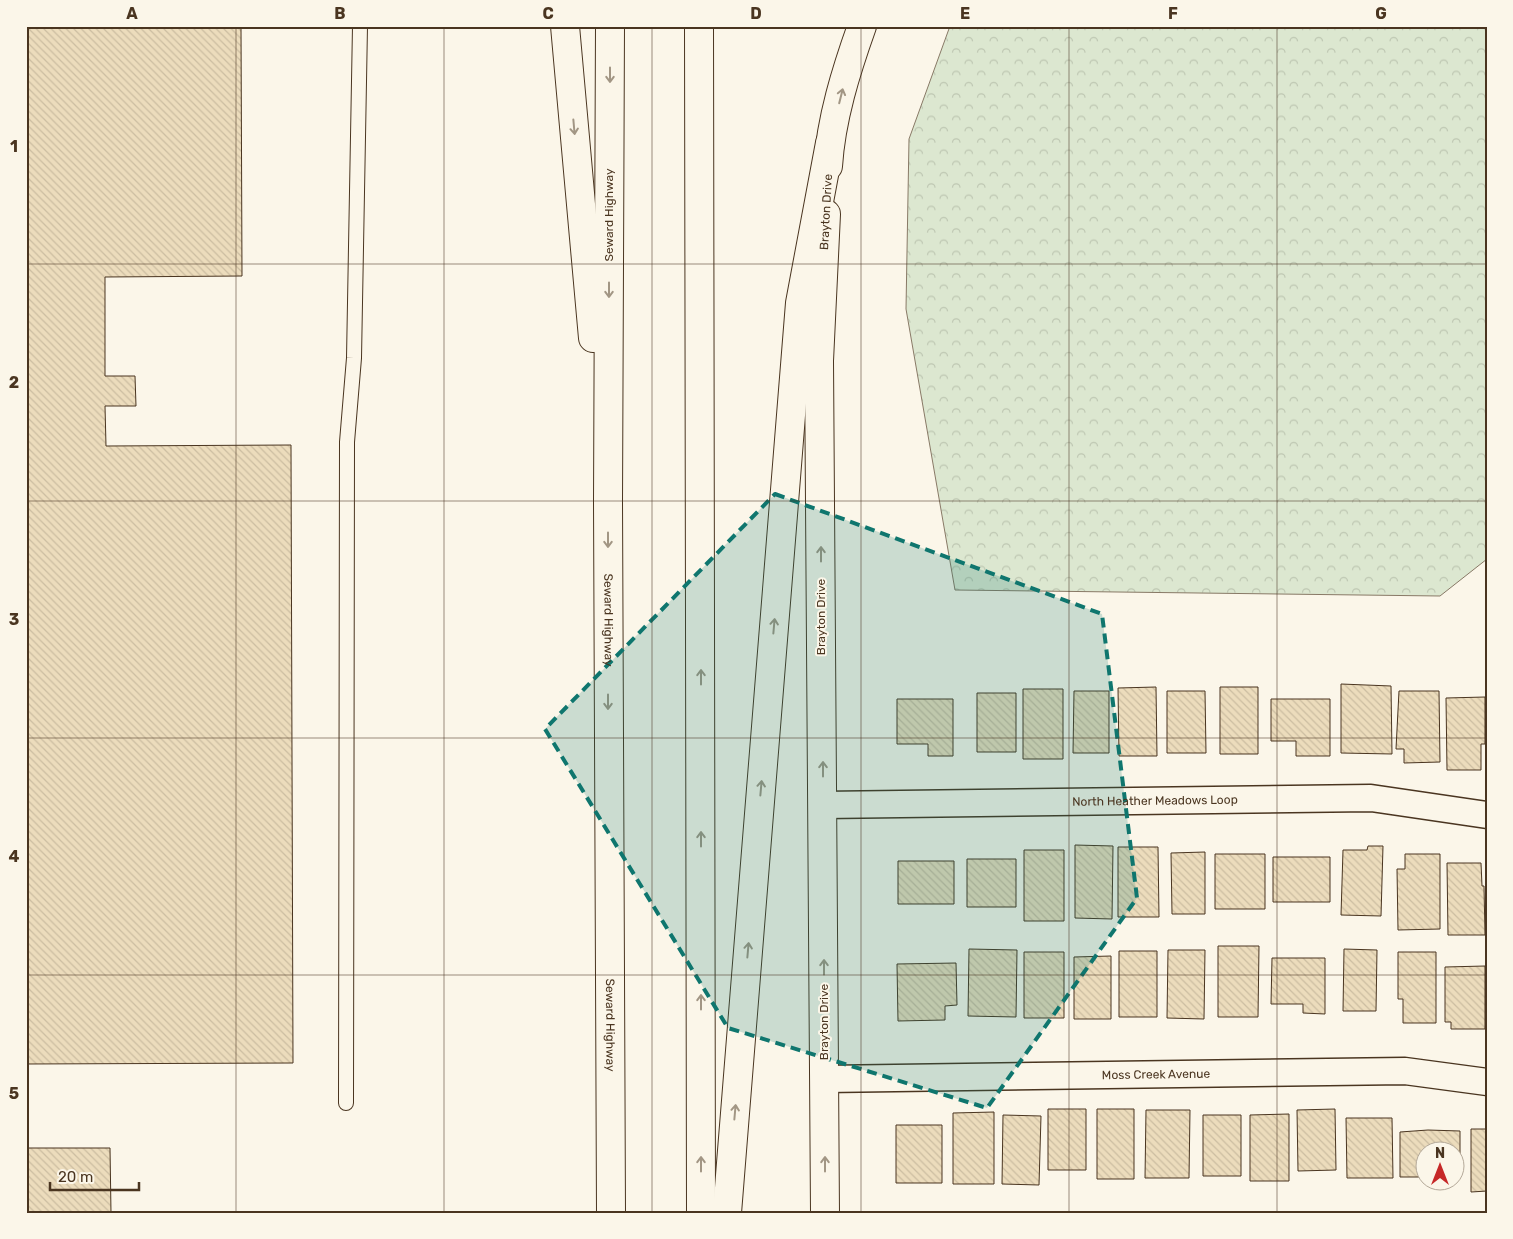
<svg xmlns="http://www.w3.org/2000/svg" width="1513" height="1239" font-family="Rubik,sans-serif">
<defs>
<pattern id="forest-crowns" width="20" height="18" patternUnits="userSpaceOnUse" patternTransform="scale(1.25)"><rect width="20" height="18" fill="#dce7d0"/><path d="M2 6a3 3 0 1 1 6 0M12 15a3 3 0 1 1 6 0" fill="none" stroke="#bec7b2"/></pattern>
<pattern id="building-back-hatch" width="6" height="6" patternUnits="userSpaceOnUse" patternTransform="scale(1.25)"><rect width="6" height="6" fill="#ecdcbc"/><path d="M-1 5l2 2M0 0l6 6M5-1l2 2" fill="none" stroke="#ccbda1"/></pattern>
</defs>
<rect width="100%" height="100%" fill="#fbf6e9"/>
<path fill="url(#forest-crowns)" stroke="#887966" d="M950,26H1487V559L1440,596L955,590L906,309L909,139Z"/>
<path fill="url(#building-back-hatch)" stroke="#4a3520" d="M26,26H241L242,276L105,277V376H135L136,406H105L106,446L291,445L293,1063L26,1064Z
M1341,684L1391,686L1392,754L1341,753Z
M1156,687L1157,756H1119L1118,688Z
M1220,687H1258V754H1220Z
M1023,689H1063V759H1023Z
M1074,691H1109V753H1073Z
M1167,691H1205L1206,753H1167Z
M1399,691H1439L1440,762L1404,763V749H1396Z
M977,693H1016V752H977Z
M1485,697V744H1481V770H1447L1446,698Z
M897,699H953V756H928V744H897Z
M1271,699H1330V756H1296V741H1271Z
M1075,845L1113,846L1112,919L1075,918Z
M1368,846H1383L1381,916L1341,915L1343,850H1367Z
M1118,847H1158L1159,917H1118Z
M1024,850H1064V921H1024Z
M1205,852V914H1172L1171,853Z
M1215,854H1265V909H1215Z
M1405,854H1440V929L1398,930L1397,869H1405Z
M1273,857H1330V902H1273Z
M967,859H1016V907H967Z
M898,861H954V904H898Z
M1447,863H1481L1482,886H1484L1485,935H1448Z
M1218,946H1259L1258,1017H1218Z
M969,949L1017,950L1016,1017L968,1016Z
M1344,949L1377,950L1376,1011H1343Z
M1168,950H1205L1204,1019L1167,1018Z
M1119,951H1157V1017H1119Z
M1024,952H1064V1018H1024Z
M1398,952H1436V1023H1403V999H1398Z
M1111,956V1019H1074V957Z
M1272,958H1325V1014L1303,1013V1004H1271Z
M956,963L957,1005L945,1006V1020L898,1021L897,964Z
M1485,966V1029H1451V1022H1445V967Z
M1048,1109H1086V1170H1048Z
M1097,1109H1134V1179H1097Z
M1335,1109L1336,1170L1298,1171L1297,1110Z
M1146,1110H1190L1189,1178H1145Z
M994,1112V1184H953V1113Z
M1289,1114V1181H1250V1115Z
M1003,1115L1041,1116L1039,1185L1002,1184Z
M1203,1115H1241V1176H1203Z
M1346,1118H1392L1393,1178H1347Z
M896,1125H942V1183H896Z
M1471,1129H1487V1191L1471,1192Z
M1428,1130L1460,1131V1177H1456V1152H1426V1177H1400V1132Z
M26,1148H110L111,1213H26Z"/>
<g fill="none" stroke-linecap="round" stroke-linejoin="round">
<g stroke="#4a3520" stroke-width="16">
<path id="lane" d="M346,1103L347,442L354,358L360,26"/>
</g>
<g stroke="#4a3520" stroke-width="29">
<g id="street">
<path id="s1" d="M823,805L1371,798L1487,815"/>
<path id="s2" d="M825,1079L1405,1071L1487,1082"/>
</g>
</g>
<g stroke="#4a3520" stroke-width="30">
<path id="secondary" d="M828,166C831,119 846,71 862,26
M825,1213L819,361L826,214"/>
</g>
<g stroke="#4a3520" stroke-width="30">
<g id="highway">
<path d="M565,26L593,338"/>
<path id="s3" d="M610,26L608,502L611,1213"/>
<path d="M699,26L701,1213"/>
<path d="M727,1213L800,303L830,143"/>
</g>
</g>
<use href="#lane" stroke="#fbf6e9" stroke-width="14"/>
<use href="#street" stroke="#fbf6e9" stroke-width="26"/>
<use href="#secondary" stroke="#fbf6e9" stroke-width="28"/>
<use href="#highway" stroke="#fbf6e9" stroke-width="28"/>
</g>
<defs><path id="oneway-shaft" d="M-6 0H5M1.5-3L5.5 0L1.5 3" fill="none" stroke-width="1.6" stroke-linecap="round" stroke-linejoin="round" transform="scale(1.25)"/></defs>
<g stroke="#a29684">
<use href="#oneway-shaft" transform="translate(610 75) rotate(90)"/>
<use href="#oneway-shaft" transform="translate(841 96) rotate(-76)"/>
<use href="#oneway-shaft" transform="translate(574 127) rotate(85)"/>
<use href="#oneway-shaft" transform="translate(609 290) rotate(90)"/>
<use href="#oneway-shaft" transform="translate(608 540) rotate(90)"/>
<use href="#oneway-shaft" transform="translate(821 554) rotate(-90)"/>
<use href="#oneway-shaft" transform="translate(774 626) rotate(-85)"/>
<use href="#oneway-shaft" transform="translate(701 677) rotate(-90)"/>
<use href="#oneway-shaft" transform="translate(608 702) rotate(90)"/>
<use href="#oneway-shaft" transform="translate(823 769) rotate(-90)"/>
<use href="#oneway-shaft" transform="translate(761 788) rotate(-85)"/>
<use href="#oneway-shaft" transform="translate(701 839) rotate(-90)"/>
<use href="#oneway-shaft" transform="translate(748 950) rotate(-85)"/>
<use href="#oneway-shaft" transform="translate(824 967) rotate(-90)"/>
<use href="#oneway-shaft" transform="translate(701 1002) rotate(-90)"/>
<use href="#oneway-shaft" transform="translate(735 1112) rotate(-85)"/>
<use href="#oneway-shaft" transform="translate(701 1164) rotate(-90)"/>
<use href="#oneway-shaft" transform="translate(825 1164) rotate(-90)"/>
</g>
<path fill="#0f766e" fill-opacity="0.2" stroke="#0f766e" stroke-width="4" stroke-dasharray="10 6" stroke-linejoin="round" d="M775,494L1102,614L1137,898L987,1108L728,1028L545,729Z"/>
<path fill="none" stroke="#4a3520" stroke-width="1" stroke-opacity="0.55" d="M236,26V1213M444,26V1213M652,26V1213M861,26V1213M1069,26V1213M1277,26V1213M26,264H1487M26,501H1487M26,738H1487M26,975H1487"/>
<g text-anchor="middle" dominant-baseline="central" stroke-width="4" stroke-linejoin="round" paint-order="stroke">
<g font-size="12" fill="#4a3520" stroke="#fbf6e9">
<text transform="translate(826 212) rotate(-87)">Brayton Drive</text>
<text transform="translate(609 215) rotate(-90)">Seward Highway</text>
<text transform="translate(821 617) rotate(-90)">Brayton Drive</text>
<text stroke="none"><textPath href="#s3" startOffset="594">Seward Highway</textPath></text>
<text stroke="none"><textPath href="#s1" startOffset="332">North Heather Meadows Loop</textPath></text>
<text transform="translate(824 1022) rotate(-90)">Brayton Drive</text>
<text stroke="none"><textPath href="#s3" startOffset="999">Seward Highway</textPath></text>
<text stroke="none"><textPath href="#s2" startOffset="331">Moss Creek Avenue</textPath></text>
</g>
</g>
<rect width="1513" height="1239" fill="none" stroke="#fbf6e9" stroke-width="55"/>
<g transform="translate(1440 1166)"><circle r="24" fill="#fbf6e9" stroke="#b4a999"/>
<path d="M0-4L9 19L0 12L-9 19Z" fill="#c62828"/>
<text y="-8" font-size="14" font-weight="bold" text-anchor="middle" fill="#4a3520">N</text>
</g>
<path d="M50 1182v8h89v-8" fill="none" stroke="#4a3520" stroke-width="2.5"/>
<text x="58" y="1182" font-size="15" fill="#4a3520" stroke="#fbf6e9" stroke-width="4" paint-order="stroke">20 m</text>
<rect x="28" y="28" width="1458" height="1184" fill="none" stroke="#4a3520" stroke-width="2"/>
<g font-size="16" text-anchor="middle" font-weight="bold" fill="#4a3520">
<text x="132" y="19">A</text>
<text x="340" y="19">B</text>
<text x="548" y="19">C</text>
<text x="756" y="19">D</text>
<text x="965" y="19">E</text>
<text x="1173" y="19">F</text>
<text x="1381" y="19">G</text>
<text x="14" y="152">1</text>
<text x="14" y="388">2</text>
<text x="14" y="625">3</text>
<text x="14" y="862">4</text>
<text x="14" y="1099">5</text>
</g>
</svg>
